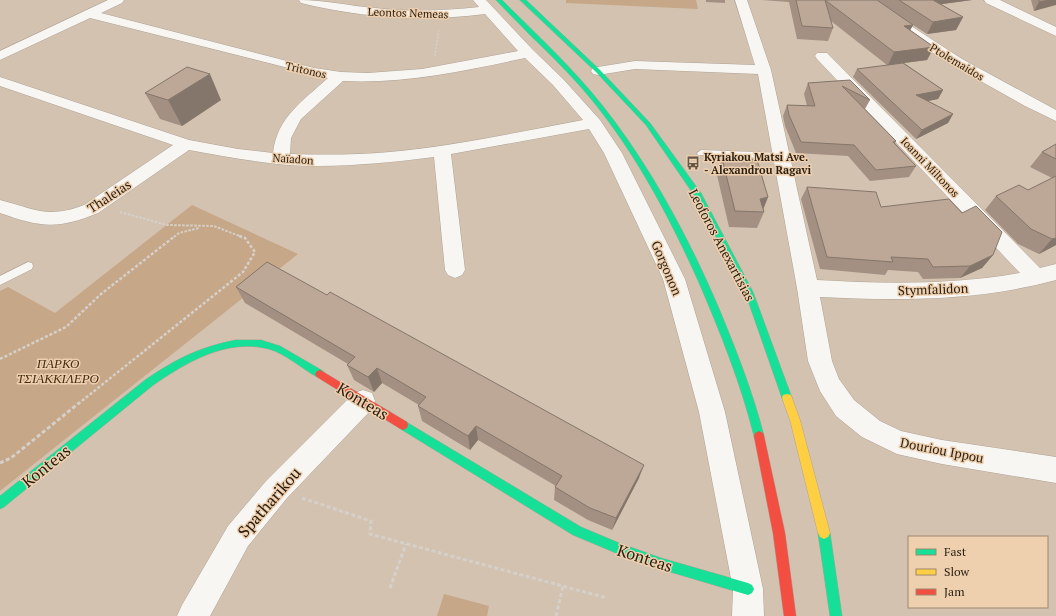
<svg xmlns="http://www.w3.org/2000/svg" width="1056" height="616" font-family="'PT Serif',serif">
<rect width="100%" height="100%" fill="#d3c2b0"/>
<path fill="#c6a787" d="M566,0H696L698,9L566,3Z
M192,205L298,254L0,491V291L8,287L55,313Z
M444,594L489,606L487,616H437Z"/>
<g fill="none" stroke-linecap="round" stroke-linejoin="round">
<g stroke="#afa294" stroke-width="1">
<path id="lane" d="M701,150L781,153L785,156L781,159L698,155L697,153Z
M28,262L32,263L33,266L32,269L0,285V276Z"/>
</g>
<g stroke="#afa294" stroke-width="1">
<path id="street" d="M108,0H124L122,3L101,13L314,68L341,72L368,73L422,69L518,51L485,14C423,22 362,18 301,3L299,0C325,0 349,6 375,8C410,12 444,11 479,7L473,0H486L533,50L563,79L600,120L622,153L685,279L725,412L763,589L764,616H732L733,589L699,412L663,279L604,153L589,129L451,154L465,270L462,275L455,278L448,275L445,270L434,157C386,163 337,168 288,165C255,162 222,156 189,150L98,213C57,230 40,227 0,213V200C35,209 48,219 84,205L173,145L0,86V77L189,140L238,149L273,153C277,117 303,101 328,78L90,18L0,60V51ZM525,58L553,85L583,120C519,132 455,146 390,152C357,155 324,155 290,154L291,138L301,119L343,81C405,84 464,71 525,58Z
M735,0H747L771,70L817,280C885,284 953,285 1020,273L817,59L815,56L817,53H827L1040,268L1056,264V280C978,301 902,301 820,297L832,361L839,379L854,400L880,421L901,431L942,440L1056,457V483L942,464L897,454L862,437L836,416L820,391L808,361L797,288L758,74L635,69L598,75L593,74L591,71L593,68L598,67L635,61L755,65Z
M857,0H871L962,59L1056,110V121L1025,106L952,65L905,35Z
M984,0H1000L1056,27V36L986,3Z
M363,390L372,393L375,401L372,409L287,498L248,546L210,616H177L182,605L228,526L267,480L354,393Z"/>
</g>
<g stroke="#afa294" stroke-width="1">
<path id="fast" d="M496,0H502C536,34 572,67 602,105C651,167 689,238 720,311C737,352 753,393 764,436L763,439L759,441L755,439L754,436C741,384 721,334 700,285C672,222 639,159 596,105C576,80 553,57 530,35C519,23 507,12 496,0Z
M520,0H526L600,70L650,123L701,193L753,292L792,398L791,401L787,402L783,401L782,398L745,292L694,195L646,125L596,72Z
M236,340H261L280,346L323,371L325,374L323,377L320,378L317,377C301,368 286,354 269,349C226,338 185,363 152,386L4,507L0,509V496L145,380C176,359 199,347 236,340Z
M403,420L581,527L619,543L661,558L748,583L752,585L754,589L752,593L748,595L640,563L573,535L399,428L398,425L399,422Z
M824,527L828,529L830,533L842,616H830L818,533L820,529Z"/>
</g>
<g stroke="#afa294" stroke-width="1">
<path id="slow" d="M787,394L791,395L800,420L830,533L828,537L824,539L820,537L818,533L790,420L782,398L783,395Z"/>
</g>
<g stroke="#afa294" stroke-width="1">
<path id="jam" d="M320,370L407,422L408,425L407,428L403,430L399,428L317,377L315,374L317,371Z
M759,431L763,433L764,436L785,533L796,616H784L773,533L754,436L755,433Z"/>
</g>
<path stroke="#d6d0ca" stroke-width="1.5" stroke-dasharray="2 1.5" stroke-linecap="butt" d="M435,56L439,28"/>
<path stroke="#d6d0ca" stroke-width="2" stroke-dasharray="2.5 1.5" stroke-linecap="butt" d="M120,212L167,225L214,226L242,237
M174,237L179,233L199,228"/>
<path stroke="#d6d0ca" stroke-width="2.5" stroke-dasharray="3 2" stroke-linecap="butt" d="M0,359L66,327L101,294L175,236
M78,404L243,272L255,252L245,238L239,236"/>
<path stroke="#d6d0ca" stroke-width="3" stroke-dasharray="4 2.5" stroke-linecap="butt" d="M0,463L11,458L79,403
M302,498L371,521L370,534L607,598
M390,588L406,544
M556,616L563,586"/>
<use href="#lane" fill="#f8f6f3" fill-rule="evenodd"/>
<use href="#street" fill="#f8f6f3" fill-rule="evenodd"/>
<use href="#fast" fill="#16e098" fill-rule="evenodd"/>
<use href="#slow" fill="#ffcf43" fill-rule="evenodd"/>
<use href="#jam" fill="#f24e42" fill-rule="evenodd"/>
</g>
<path fill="#a39083" d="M706,0H725V3L706,2Z
M762,0H972L941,4L963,17L956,30L927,34L913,25L910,30L934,47L927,60L904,63L943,90L938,99L928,101L953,114L948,123L916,139L853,77L857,69L887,65L831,21L833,28L828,41L797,39L789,2Z
M1031,0H1056L1034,11Z
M850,80L870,100L865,109L896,141L895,143L916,166L909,177L870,181L848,156L796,153L785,126L783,116L787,105L807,106L804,94L808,83Z
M145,93L221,100L182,126L160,119Z
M1056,144V245L1039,254L1018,244L985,210L996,196L1028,190L1052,178L1030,167L1042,152Z
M722,158L768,197L763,210L764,212L757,228L729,227L717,175Z
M807,187L881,207L962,213L993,255L982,268L960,278L923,279L918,272L888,270L885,275L820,269L801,199Z
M236,287L639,478L612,530L588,520L554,500L555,487L556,486L478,440L470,450L422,421L418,406L419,405L382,383L374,392L354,380L347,365L348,364L245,303Z"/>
<path fill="#84766a" d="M927,0H972L936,5Z
M1050,0H1056V5L1034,11L1039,2Z
M963,17L956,30L927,34L933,22Z
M913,25L906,38L904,26Z
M934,47L927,60L888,65L894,52Z
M210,74L221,100L182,126L168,100Z
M943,90L938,99L912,104L916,95Z
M953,114L948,123L916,139L922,130Z
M768,197L762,212L760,199Z
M1056,238V245L1039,254L1052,239Z
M993,255L982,268L960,278L970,266Z
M377,368L382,383L374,392L368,377Z
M476,426L478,440L470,450L468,436Z
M644,465L639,478L612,530L616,518Z"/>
<path fill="#bda898" stroke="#84766a" d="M796,0H877L913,25L904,26L934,47L894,52L825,0L833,28L802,26Z
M899,0H933L963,17L933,22Z
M1039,0H1050L1039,2Z
M903,63L943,90L916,95L953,114L922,130L857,69Z
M187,67L210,74L168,100L145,93Z
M850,80L870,100L842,86L896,141L893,142L916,166L876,170L854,145L801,142L789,115L787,105L815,106L808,83Z
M1056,144V159L1042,152Z
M722,158L757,160L768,197L760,199L764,212L735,211Z
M1056,176V238L1052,239L1031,229L996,196L1019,185L1028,190Z
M807,187L876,192L881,207L949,199L962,213L976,206L1002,232L993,255L970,266L933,267L928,259L891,257L893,262L827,257Z
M267,262L327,295L330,292L644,465L616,518L590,508L555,487L562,476L476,426L468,436L418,406L426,397L377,368L368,377L347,365L355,357L236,287Z"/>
<defs>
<g id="bus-bare" transform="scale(1.08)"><path d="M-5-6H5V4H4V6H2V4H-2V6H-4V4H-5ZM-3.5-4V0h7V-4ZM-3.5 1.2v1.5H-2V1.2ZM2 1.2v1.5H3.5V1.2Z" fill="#645748" stroke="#eecfae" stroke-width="2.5" paint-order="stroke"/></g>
</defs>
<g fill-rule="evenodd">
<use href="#bus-bare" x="693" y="163"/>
</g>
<g text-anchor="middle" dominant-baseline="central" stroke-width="3" stroke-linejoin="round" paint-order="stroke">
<g font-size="11" fill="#281d10" stroke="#eecfae">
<text transform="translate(408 13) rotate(2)">Leontos Nemeas</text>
<text transform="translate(957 62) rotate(31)">Ptolemaidos</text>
<text transform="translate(306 70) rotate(13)">Tritonos</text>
<text transform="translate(293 159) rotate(4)">Naïadon</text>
<text transform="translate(930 167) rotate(46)">Ioanni Miltonos</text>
</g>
<g font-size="11" font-weight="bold" fill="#281d10" stroke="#eecfae" text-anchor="start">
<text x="704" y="157">Kyriakou Matsi Ave.<tspan x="704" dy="13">- Alexandrou Ragavi</tspan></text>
</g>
<g font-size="13" fill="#281d10" stroke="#eecfae">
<text transform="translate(109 196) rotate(-33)">Thaleias</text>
<text transform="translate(722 245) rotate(62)">Leoforos Anexartisias</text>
<text transform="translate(667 268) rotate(67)">Gorgonon</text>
<text transform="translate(933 289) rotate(-2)">Stymfalidon</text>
<text transform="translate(942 450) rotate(11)">Douriou Ippou</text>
</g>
<g font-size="13" font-style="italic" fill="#442d13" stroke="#eecfae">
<text x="58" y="363">ΠΑΡΚΟ<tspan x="58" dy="15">ΤΣΙΑΚΚΙΛΕΡΟ</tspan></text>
</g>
<g font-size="16" fill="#281d10" stroke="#eecfae">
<text transform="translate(363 401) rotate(31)">Konteas</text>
<text transform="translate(46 466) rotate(-39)">Konteas</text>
<text transform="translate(269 502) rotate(-49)">Spatharikou</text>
<text transform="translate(645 558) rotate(18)">Konteas</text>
</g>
</g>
<rect x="908" y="536" width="140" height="72" fill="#eecfae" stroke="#9f886f"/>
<rect x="916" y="549" width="20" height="6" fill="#16e098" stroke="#9f886f"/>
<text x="944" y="556" font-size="12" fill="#281d10">Fast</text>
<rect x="916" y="569" width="20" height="6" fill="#ffcf43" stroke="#9f886f"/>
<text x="944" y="576" font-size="12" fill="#281d10">Slow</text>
<rect x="916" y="589" width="20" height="6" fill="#f24e42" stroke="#9f886f"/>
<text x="944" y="596" font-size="12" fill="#281d10">Jam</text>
</svg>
